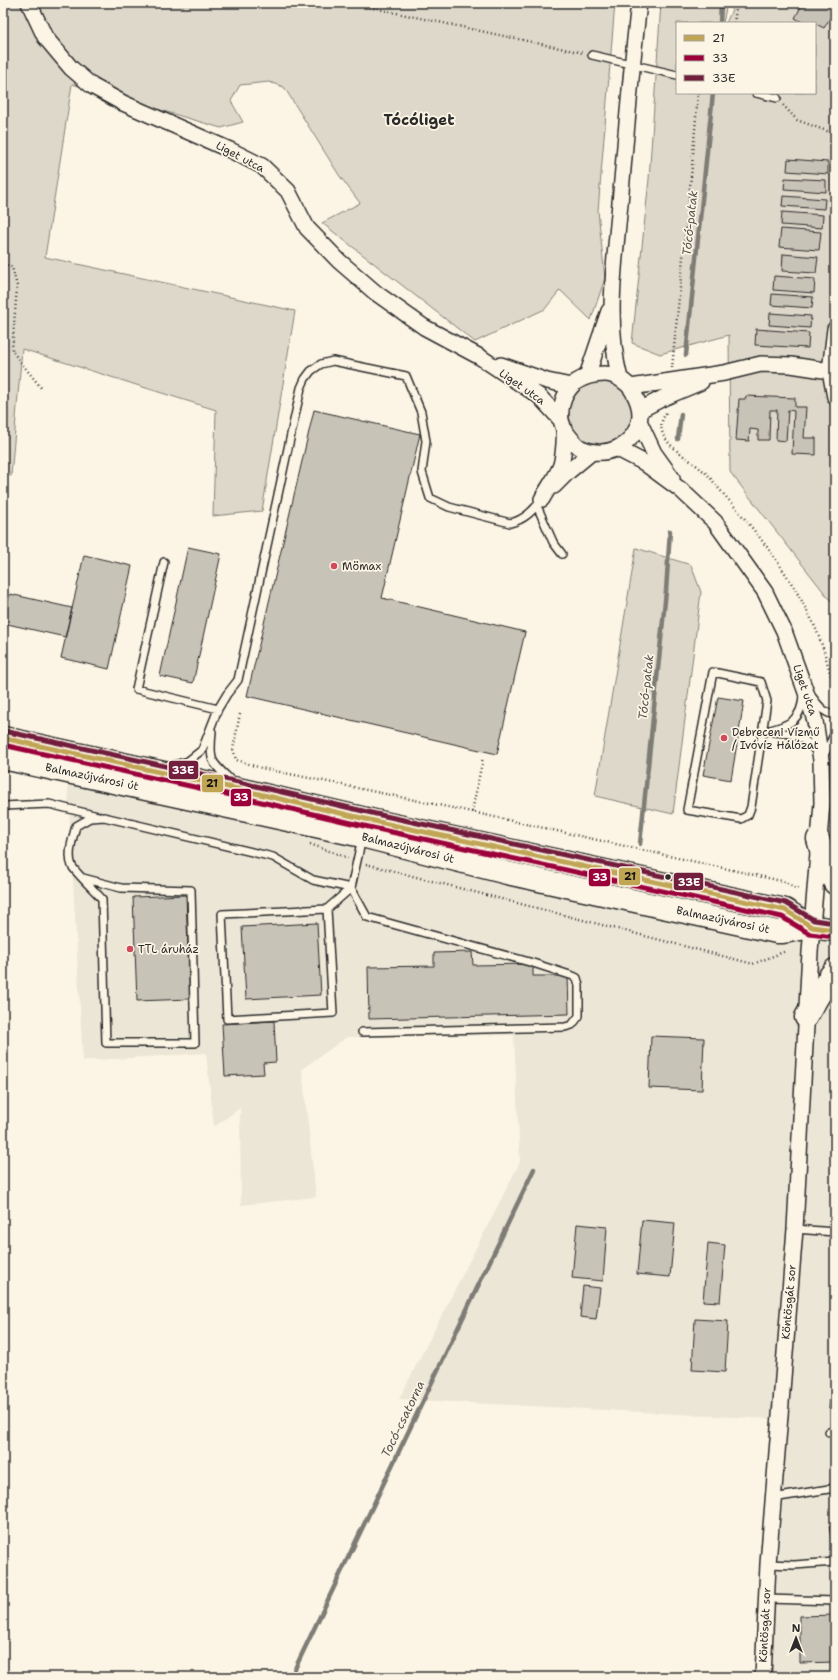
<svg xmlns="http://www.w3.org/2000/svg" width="838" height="1680" font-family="'Shantell Sans',sans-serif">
<rect width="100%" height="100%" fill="#fcf5e5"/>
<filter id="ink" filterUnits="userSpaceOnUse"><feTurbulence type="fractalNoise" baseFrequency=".025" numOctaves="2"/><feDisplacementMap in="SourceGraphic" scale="8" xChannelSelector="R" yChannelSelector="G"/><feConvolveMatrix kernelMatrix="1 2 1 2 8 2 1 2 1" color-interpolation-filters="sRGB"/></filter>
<g filter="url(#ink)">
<path fill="#ece6d7" d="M66,756L835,925V1677H770L788,1420L399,1399L520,1162L514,1035L347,1037L302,1069L316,1197L241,1205L240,1108L214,1127L206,1053L83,1061Z"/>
<path fill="#ded8ca" stroke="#84827a" d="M3,3H615L598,211L605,278L591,320L560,290L545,309L475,342L322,223L360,203L339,175L284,87L269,82L240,85L231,101L243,122L221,128L72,84L45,257L295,311L262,511L213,516L216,410L22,349L11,476L3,474Z
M661,3H727L723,23H677V93H815V23H726L735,3H835V601L830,600L730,472L729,335L660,354L632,343L649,179Z
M569 413a32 32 0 1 1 64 0a32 32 0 1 1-64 0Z
M636,548L691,565L701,592L673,814L595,796Z"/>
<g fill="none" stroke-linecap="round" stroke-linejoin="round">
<path stroke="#7d7b74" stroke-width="4.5" d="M720,23L721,3
M686,355L713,93
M678,439L681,414
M640,844L666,591L670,531
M291,1677L534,1169"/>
</g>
<path fill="#c8c3b7" stroke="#2b2b2b" d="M803,3H835V21L830,18L824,28L816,24L815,26V23H804L795,18Z
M788,159L828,162V174L787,171Z
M785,178L826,180V192L784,189Z
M783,196L825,199L824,209L782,206Z
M782,212L823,215L822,228L781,225Z
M781,229L821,232L819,250L779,247Z
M783,254L818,257L816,273L782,271Z
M774,276L815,279L814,293L773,290Z
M772,294L813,297L812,308L771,305Z
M770,313L811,316L810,328L769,325Z
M756,329L809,333L808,348L755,345Z
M746,396L795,398V407H806L804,438H816V455L792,454L794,411L788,410L786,441L776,440L777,410H770L769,440H758V430L750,429L749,441L736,440L739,399H745Z
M314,410L420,434L382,598L525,632L497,754L247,696Z
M833,480H835V506V494H832Z
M188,547L221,554L193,683L160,676Z
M84,555L132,566L109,669L61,658Z
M10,594L72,608L65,637L3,623Z
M718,697L744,701L731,780L703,775Z
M186,895L190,999L137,1001L133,897Z
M317,923L321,995L246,999L242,927Z
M472,952L473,965L533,964V976H568L569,1014L369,1019L368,967L434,966V953Z
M274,1021L276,1062L263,1063L264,1074L225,1076L222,1024Z
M651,1036L704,1038L702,1090L649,1088Z
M642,1220L675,1223L670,1277L637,1274Z
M577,1224L607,1227L603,1281L572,1278Z
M708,1243L725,1245L720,1302L703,1301Z
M583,1286L600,1288L596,1319L580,1317Z
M695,1319L728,1321L725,1372L692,1370Z
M835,1339V1408H829Z
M835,1525V1546H832L829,1526Z
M835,1615V1662L800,1663V1616Z"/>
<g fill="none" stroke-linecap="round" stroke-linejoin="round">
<g stroke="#2b2b2b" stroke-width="10">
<path id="service" d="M592,55L677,75
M756,93L777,98
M537,506L553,542L562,554
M164,562L136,689L218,709
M713,672L761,682L767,701L751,807L748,815L741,819L687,810Z
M813,698C819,706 825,714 835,715
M212,732C209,762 211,762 232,781
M763,732C786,726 802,723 803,695
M773,732C793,733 805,736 817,753
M824,755L835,733
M168,767L188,761L202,750L218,709L227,694L238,680L301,388L305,379L311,371L321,364L333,361L406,376L421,412L426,441L422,472L430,498L449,507L510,523C524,520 533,511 542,499
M3,806L49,804L98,816
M362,838L351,888L367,917L533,963L573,976L577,978L579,985V1016L572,1025L565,1027L362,1032
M83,878L121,888L191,890L195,1043H106L102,899C97,893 75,872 72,866C67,855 73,837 76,826L90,818L104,817L273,857L313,880L351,888
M327,909L333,1013L227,1019L222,914L327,909L351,888
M795,1229L835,1232
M829,1432H835
M773,1498L835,1488
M768,1564L794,1565L835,1562
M767,1599L835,1601"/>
</g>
<g stroke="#2b2b2b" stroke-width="18">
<path id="minor" d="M29,3L45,37L71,68L92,86L123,103L230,150L262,166L288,191L307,228L339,261L376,293L424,327L480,357L539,396L561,420
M835,329L830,371L835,397
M501,365L547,381L571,386
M587,376L609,311
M620,379C605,321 615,262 620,203C626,136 631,70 639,3
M631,387L724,373L761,364L791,365L830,371
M640,410L663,398L701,382
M639,421L654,453L672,478
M618,449L643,462L681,490L715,522L765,592L784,631L808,698L815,721L821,760L822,803L810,952L795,1229L768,1564L763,1677
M554,486L569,471L592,452
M542,499C548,488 557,476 561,465C563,458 565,439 564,431C564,428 562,424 561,420C559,406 565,391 576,382C585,376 594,374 605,374C615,374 627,382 632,390C638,400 642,411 639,422C632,447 605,459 581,448C575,445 569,436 565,431"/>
</g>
<g stroke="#2b2b2b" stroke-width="25">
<path id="primary" d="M3,738L242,790L374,821L785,910L812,927
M3,758L362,836L507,873L777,932H783L812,927L835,930
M818,839L826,867L835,883
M806,1017L830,976L835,970"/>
</g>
<path stroke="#2b2b2b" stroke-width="2.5" stroke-dasharray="1 3" stroke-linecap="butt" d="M350,3L583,53
M734,23L737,3
M783,105L797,120L835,134
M3,264L12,267L17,286L12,351L42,389
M672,368L692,166L698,93
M666,413C648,439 687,456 702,470C709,475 714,483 720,490C758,533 791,575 815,627C824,647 829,670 835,691
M240,714L233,749L236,760L261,768L472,812L786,882L793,887L801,889
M472,812L483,757
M310,844L348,858
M366,864L753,964L786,951
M833,913V900"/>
<use href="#service" stroke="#fcf5e5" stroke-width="7"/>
<use href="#minor" stroke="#fcf5e5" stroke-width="15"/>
<use href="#primary" stroke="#fcf5e5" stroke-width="22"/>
<g stroke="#fcf5e5" stroke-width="8">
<path id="bus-1" d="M3,738L242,790L374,821L785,910L812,927L835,930"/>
</g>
<g stroke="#fcf5e5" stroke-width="8">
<path id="bus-2" d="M3,745L240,797L373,828L782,917L810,934L834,937"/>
</g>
<g stroke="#fcf5e5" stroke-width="8">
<path id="bus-3" d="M4,731L243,783L376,814L786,903L814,920L835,923"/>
</g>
<use href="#bus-1" stroke="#bfa554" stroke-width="5"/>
<use href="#bus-2" stroke="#9b003a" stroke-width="5"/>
<use href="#bus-3" stroke="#721e3d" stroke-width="5"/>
</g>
</g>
<g fill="#d1495b" stroke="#fcf5e5" stroke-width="1.5">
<circle cx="334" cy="566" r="4"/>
<circle cx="724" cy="738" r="4"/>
<circle cx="130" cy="949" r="4"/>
</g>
<circle fill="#2b2b2b" stroke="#fcf5e5" stroke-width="1.5" cx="668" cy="877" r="3.5"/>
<g text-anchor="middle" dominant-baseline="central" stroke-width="3.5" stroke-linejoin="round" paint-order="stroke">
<g font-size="11" fill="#2b2b2b" stroke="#fcf5e5">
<text transform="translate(240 157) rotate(28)">Liget utca</text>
<text transform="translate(522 387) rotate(35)">Liget utca</text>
<text transform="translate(805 690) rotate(71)">Liget utca</text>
<text transform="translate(92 777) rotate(12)">Balmazújvárosi út</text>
<text transform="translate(408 848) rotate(14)">Balmazújvárosi út</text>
<text transform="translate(723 920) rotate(12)">Balmazújvárosi út</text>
<text transform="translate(789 1302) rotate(-85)">Köntösgát sor</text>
<text transform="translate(765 1625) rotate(-87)">Köntösgát sor</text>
</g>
<g font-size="11" fill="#2b2b2b" stroke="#fcf5e5" text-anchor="start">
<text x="342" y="566">Mömax</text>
<text x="732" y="732">Debreceni Vízmű<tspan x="732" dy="13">/ Ivóvíz Hálózat</tspan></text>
<text x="138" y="949">TTL áruház</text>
</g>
<g font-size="12" font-style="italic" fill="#545350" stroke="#fcf5e5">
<text transform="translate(690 223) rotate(-84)">Tócó-patak</text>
<text transform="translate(646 687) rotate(-84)">Tócó-patak</text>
<text transform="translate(403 1419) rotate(-64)">Tocó-csatorna</text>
</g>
<g font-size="15" font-weight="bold" fill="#2b2b2b" stroke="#fcf5e5">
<text x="419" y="120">Tócóliget</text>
</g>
</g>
<g stroke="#fcf5e5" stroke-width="1.5">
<rect x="168" y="760" width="31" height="20" rx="4" fill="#721e3d"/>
<rect x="201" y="774" width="23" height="19" rx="4" fill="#bfa554"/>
<rect x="230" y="788" width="22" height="19" rx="4" fill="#9b003a"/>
<rect x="618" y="867" width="23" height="19" rx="4" fill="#bfa554"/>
<rect x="588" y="868" width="23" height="19" rx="4" fill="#9b003a"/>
<rect x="673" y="872" width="31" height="19" rx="4" fill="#721e3d"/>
</g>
<g font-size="11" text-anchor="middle" font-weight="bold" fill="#fff">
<text x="183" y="774">33E</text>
<text x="241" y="801">33</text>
<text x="600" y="881">33</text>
<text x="689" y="886">33E</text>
</g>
<g font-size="11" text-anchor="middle" font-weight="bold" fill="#111">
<text x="212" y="787">21</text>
<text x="630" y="880">21</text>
</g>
<rect width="838" height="1680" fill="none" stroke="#fcf5e5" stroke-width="16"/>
<rect x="8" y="8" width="822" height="1664" fill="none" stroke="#2b2b2b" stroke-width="1.5" filter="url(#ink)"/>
<rect x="676" y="22" width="140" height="72" fill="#fcf5e5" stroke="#a8a49b"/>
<rect x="684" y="35" width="20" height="6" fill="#bfa554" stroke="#a8a49b"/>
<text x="712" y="42" font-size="12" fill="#2b2b2b">21</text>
<rect x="684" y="55" width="20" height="6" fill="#9b003a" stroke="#a8a49b"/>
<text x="712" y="62" font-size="12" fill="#2b2b2b">33</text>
<rect x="684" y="75" width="20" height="6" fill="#721e3d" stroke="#a8a49b"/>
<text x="712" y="82" font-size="12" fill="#2b2b2b">33E</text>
<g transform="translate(796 1638)" stroke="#fcf5e5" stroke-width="3" paint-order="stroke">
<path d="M0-3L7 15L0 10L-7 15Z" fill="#2b2b2b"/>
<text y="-6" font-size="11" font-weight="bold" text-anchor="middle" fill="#2b2b2b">N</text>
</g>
</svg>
